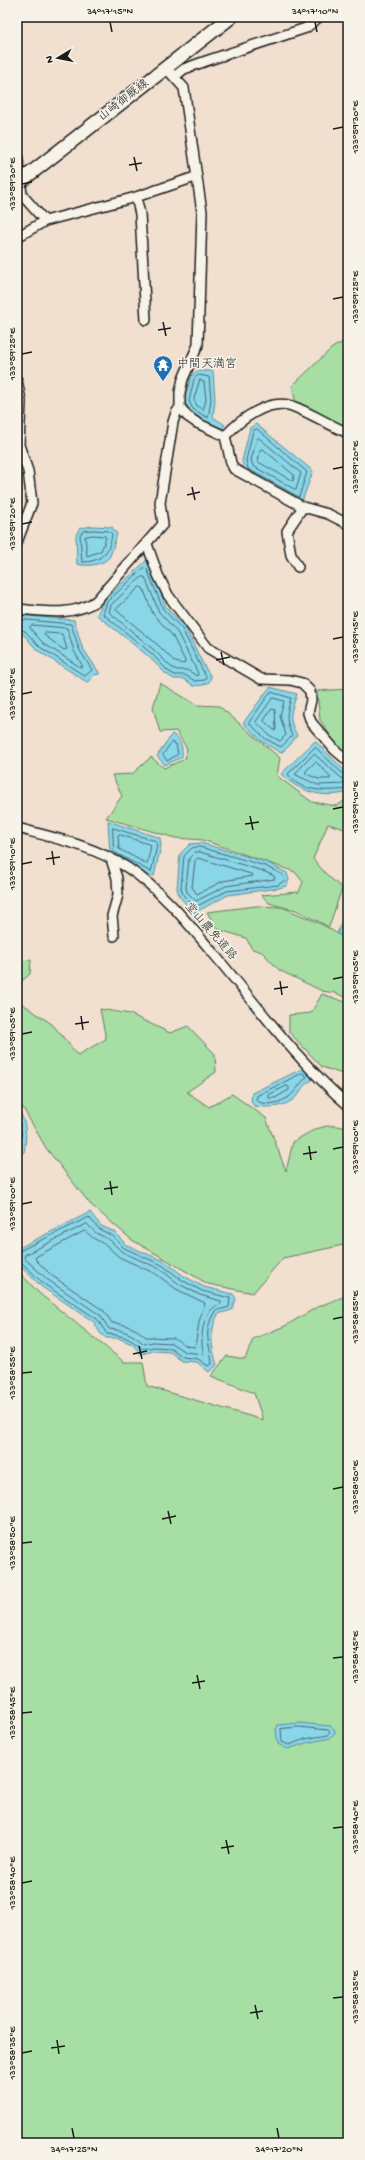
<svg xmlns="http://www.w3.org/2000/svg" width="365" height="2160" font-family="'Gochi Hand','Klee One',sans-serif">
<rect width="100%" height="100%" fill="#f1dfd0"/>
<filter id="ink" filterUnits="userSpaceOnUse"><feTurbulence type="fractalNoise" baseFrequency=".025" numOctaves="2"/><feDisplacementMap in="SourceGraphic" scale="8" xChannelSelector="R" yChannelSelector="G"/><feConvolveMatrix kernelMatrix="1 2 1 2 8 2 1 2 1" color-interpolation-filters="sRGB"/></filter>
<g filter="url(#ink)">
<path fill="#a6dea3" stroke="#617d60" d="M348,339V427L296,404L292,386L332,348Z
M160,683L197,705L219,706L280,758L277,776L312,802L337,806L348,798V830L328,824L313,859L326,874L342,888L329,927L296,910L282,907L323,925L348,940V998L335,993L322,991L279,970L262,952L252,949L246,938L217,929L207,912L256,906L282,907L269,903L261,895L299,892L303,882L295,872L203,840L175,838L106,818L122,796L112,775L132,774L151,757L164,768L185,759L187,749L176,731L160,732L153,708Z
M348,689V755L338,747L320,720L317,691Z
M31,960L30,974L17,985V961Z
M322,994L348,1003V1076L322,1067L289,1032V1015L311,1013Z
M17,1000L53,1025L78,1055L106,1039L100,1009L130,1014L170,1033L188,1026L215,1054L216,1072L187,1092L209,1107L232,1094L266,1118L286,1171L293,1142C311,1131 327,1120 348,1129V1244L283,1258L253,1293L208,1284L132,1240L90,1204L46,1148L19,1101L17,1091Z
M17,1270L40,1294L124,1362H143L147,1386L263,1420L254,1393L211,1376L227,1356L245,1359L253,1339L285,1326L317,1307L348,1295V2143H17Z"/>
<path fill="#8ad6e9" stroke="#5e8c97" d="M197,371H213L215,400L213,417L225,425L221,430C206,422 193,417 184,401L191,376Z
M256,424L313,471L301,504L245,472L242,461L250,428Z
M93,526L112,527L117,534C115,540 113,549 110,556C105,565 86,567 77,564L76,535L80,528Z
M148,559L166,607L185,627L203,664L211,677L209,682L203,685L194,686L184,679H174L166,674L148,656L97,615L104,600Z
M17,615L74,620L82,647L100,674L93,675L90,681L87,682L37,650L23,634L17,633Z
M270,687L297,694C291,712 287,718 297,735L290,745L281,753L263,742L243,723Z
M172,734C181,739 183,748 182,757L165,765L157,756Z
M315,741L348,774V792C325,799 298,792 281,774Z
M108,821L160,838L161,846L154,876H148L110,854Z
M201,843L266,862L287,873L289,880L286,886L279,888L228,895L194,913L179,896L177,888L180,854L190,844Z
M348,905V938L337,934Z
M306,1067L312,1076V1080C302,1085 303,1089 297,1096C285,1108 270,1108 254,1106L251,1101L252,1093Z
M17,1108C27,1120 27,1137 24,1152L20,1155H17Z
M90,1212L101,1226L115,1232L126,1245L164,1261L184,1276L204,1287L233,1294L236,1299L232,1310L218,1314C209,1334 211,1345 217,1365L209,1372L197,1362L182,1361L170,1352L154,1351L141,1354L132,1344L118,1338H106L100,1333L94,1322L42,1287L17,1263V1249Z
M299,1723L330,1726L335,1730L334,1735L330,1738L306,1743L288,1749L278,1744L276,1730L278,1725Z"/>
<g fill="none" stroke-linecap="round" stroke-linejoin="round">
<path stroke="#48666e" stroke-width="1" d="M199,375L209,377L211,400L208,418L193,409L189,401L194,379Z
M200,380L204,382L206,400L203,410L197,406L194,400Z
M257,429L307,472L299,497L248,469L246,460L253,431Z
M259,438L301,473L296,490L253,466L251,460L257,439Z
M263,449L294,475L293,481L258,462L260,450Z
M93,530L109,531L112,534C110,552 101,562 82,562L80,535L83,531Z
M93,535L105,536L106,538L101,551L87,556L85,537Z
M144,568L147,569L163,609L182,629L206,677L205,680L195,681L185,675H175L168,671L151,653L103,614L107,602Z
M142,577H145L159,612L177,632L198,673L197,676L187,670H177L171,667L154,650L109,612L111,605Z
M140,587L143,588L153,614L172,635L185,661L184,664L175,662L158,645L116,610Z
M17,619L71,624L79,649L92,670L85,676L40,647L25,631L17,629
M32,625L67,628L74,651L83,667H80L43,643L30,628Z
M46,633L62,634L67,649L64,650L44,635Z
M271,692L291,698C286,716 285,718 292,736L281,747L266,739L249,723Z
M273,698L284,701L280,716L286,735L280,741L269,735L256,722Z
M272,709L275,710L276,729L275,731L264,721Z
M172,742L176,744L178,754L167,761L163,755Z
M314,754L345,781V784L318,785L296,775V773Z
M316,762L330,776V779H319L306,774V771Z
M348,776L344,775L315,747L288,774C299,793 329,791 348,789
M113,828L156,841L157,846L151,872L114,852Z
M121,835L151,845L147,864L119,849L118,836Z
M200,847L265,866L283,875L285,880L278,885L227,891L195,907L183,895L181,888L184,856L192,848Z
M195,852H200L263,871L274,876L275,879L226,886L196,901L187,892L186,887L189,859Z
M198,858L251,874L253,876L223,881L197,894L192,887L195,861Z
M303,1073L307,1077C301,1082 299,1086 294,1092C286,1102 266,1108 256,1100L257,1096Z
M287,1086L289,1087V1090L275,1098H269V1095Z
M17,1114C22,1126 23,1137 20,1150L17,1151
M87,1224L96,1233L110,1240L122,1252L160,1269L179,1284L200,1295L221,1301V1304C205,1309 202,1326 202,1341C201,1346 204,1350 203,1354L185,1352L171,1343L153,1342L144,1344C133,1334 124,1330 109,1329L100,1315L48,1280L24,1258L25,1255Z
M85,1231L93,1238L106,1245L119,1257L156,1274L176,1289L205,1303L199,1322L195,1347L187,1346L174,1338L146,1337C136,1328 125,1324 112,1323L104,1311L51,1275L35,1259L36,1257Z
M17,1252L89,1217L99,1229L113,1236L124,1248L162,1265L182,1280L202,1291L230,1298L229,1307L215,1311C202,1333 210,1343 212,1364L208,1366L198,1359L183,1357L171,1348L154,1347L143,1349C131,1339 123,1335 107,1334L97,1319L44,1284L21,1262L17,1261
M299,1727L328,1730L330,1732L328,1735L305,1739L289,1745L282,1742L281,1729Z"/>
<g stroke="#1c1c1c" stroke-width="12">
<path id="minor" d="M166,68L184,88L202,212L198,345L183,379L180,392V407L187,416L197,423L225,436L231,463L234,469L303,507L328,514L348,524
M174,77L184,69L206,61L306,28L319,17
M17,152L22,195L45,221
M136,197L140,214L146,320
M17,237L45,221L136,197L195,177
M17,380L21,401L19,445L28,471L32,503L17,542
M225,436C240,420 268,398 292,406C311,413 329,425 348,433
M147,544L158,575L168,595L208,648L261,679L290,680L302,683L310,691L311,700L308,713L311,722L335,750L348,761
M298,567L291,555L287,531L303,507
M17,609C44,611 72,617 96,601L163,524L160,503L173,422L176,413L180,407
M17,828C55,838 94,846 128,868C162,891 187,922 213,953C257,1005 297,1061 348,1105
M111,859L117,878L118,895L112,916L114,936"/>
</g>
<g stroke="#1c1c1c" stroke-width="16">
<path id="secondary" d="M17,184L231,17"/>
</g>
<use href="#minor" stroke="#f7f3e8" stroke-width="9"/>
<use href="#secondary" stroke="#f7f3e8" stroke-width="13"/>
</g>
</g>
<path fill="none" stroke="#1c1c1c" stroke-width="1.5" d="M110,22L112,32M315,22L317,32M333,129L343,127M134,157L137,171M129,165L142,163M22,184L32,182M333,299L343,297M163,322L166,336M158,330L171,328M22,354L32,352M333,469L343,467M192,487L195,500M187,495L200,492M22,524L32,522M333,639L343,637M221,652L224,665M216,660L230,657M22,694L32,692M333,809L343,807M250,816L253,830M245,824L259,822M52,851L54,865M46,859L60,857M22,864L32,862M333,979L343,977M280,981L282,995M274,989L288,987M81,1016L83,1030M75,1024L89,1022M22,1034L32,1032M309,1146L311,1160M333,1149L343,1147M303,1154L317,1152M110,1181L112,1195M104,1189L118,1187M22,1204L32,1202M333,1319L343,1317M139,1346L142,1359M133,1354L147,1351M22,1373L32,1372M333,1489L343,1487M168,1511L171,1524M162,1519L176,1516M22,1543L32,1542M333,1658L343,1657M197,1675L200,1689M192,1683L205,1681M22,1713L32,1712M333,1828L343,1827M226,1840L229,1854M221,1848L234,1846M22,1883L32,1881M333,1998L343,1997M255,2005L258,2019M250,2013L263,2011M57,2040L59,2054M51,2048L65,2046M22,2053L32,2051M72,2128L74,2138M277,2128L279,2138"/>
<defs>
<g id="temple-pin" transform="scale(1)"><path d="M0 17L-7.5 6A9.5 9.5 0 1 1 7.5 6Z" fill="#1f6fb2" stroke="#f7f3e8"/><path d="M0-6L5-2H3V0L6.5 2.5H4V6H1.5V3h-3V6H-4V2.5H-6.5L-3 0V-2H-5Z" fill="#fff"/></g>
</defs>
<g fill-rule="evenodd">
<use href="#temple-pin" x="163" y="365"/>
</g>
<g text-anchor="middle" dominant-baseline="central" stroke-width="3" stroke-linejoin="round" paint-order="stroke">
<g font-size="12" fill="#1c1c1c" stroke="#f7f3e8">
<text transform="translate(124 101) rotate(-38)">山崎御厩線</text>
<text transform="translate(210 932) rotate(49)">堂山農免道路</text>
</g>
<g font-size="12" fill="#1c1c1c" stroke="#f7f3e8" text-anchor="start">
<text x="177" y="365">中間天満宮</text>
</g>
</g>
<rect width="365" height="2160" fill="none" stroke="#f7f3e8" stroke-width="44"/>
<g transform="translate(58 58) rotate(260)" stroke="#f7f3e8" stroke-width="3" paint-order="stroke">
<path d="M0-3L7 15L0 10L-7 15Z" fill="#1c1c1c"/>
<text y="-6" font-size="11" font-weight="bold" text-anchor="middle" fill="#1c1c1c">N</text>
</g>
<rect x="22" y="22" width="321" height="2116" fill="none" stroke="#1c1c1c" stroke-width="1.5"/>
<g font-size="10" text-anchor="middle" fill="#1c1c1c">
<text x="110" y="14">34°17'15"N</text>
<text x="315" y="14">34°17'10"N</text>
<text transform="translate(354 127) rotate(-90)" y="4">133°59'30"E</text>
<text transform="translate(11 184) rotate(-90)" y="4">133°59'30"E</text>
<text transform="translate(354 297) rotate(-90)" y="4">133°59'25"E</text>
<text transform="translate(11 354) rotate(-90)" y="4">133°59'25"E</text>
<text transform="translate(354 467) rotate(-90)" y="4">133°59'20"E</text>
<text transform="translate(11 524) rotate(-90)" y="4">133°59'20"E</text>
<text transform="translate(354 637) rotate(-90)" y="4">133°59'15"E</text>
<text transform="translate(11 694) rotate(-90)" y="4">133°59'15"E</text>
<text transform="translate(354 807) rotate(-90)" y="4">133°59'10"E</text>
<text transform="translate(11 864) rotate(-90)" y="4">133°59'10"E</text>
<text transform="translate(354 977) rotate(-90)" y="4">133°59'05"E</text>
<text transform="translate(11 1034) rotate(-90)" y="4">133°59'05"E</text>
<text transform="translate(354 1147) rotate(-90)" y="4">133°59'00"E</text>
<text transform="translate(11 1204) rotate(-90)" y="4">133°59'00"E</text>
<text transform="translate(354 1317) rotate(-90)" y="4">133°58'55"E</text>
<text transform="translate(11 1373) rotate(-90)" y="4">133°58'55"E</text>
<text transform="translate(354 1487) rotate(-90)" y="4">133°58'50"E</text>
<text transform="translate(11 1543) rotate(-90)" y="4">133°58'50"E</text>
<text transform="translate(354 1657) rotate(-90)" y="4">133°58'45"E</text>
<text transform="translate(11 1713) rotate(-90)" y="4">133°58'45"E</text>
<text transform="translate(354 1827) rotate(-90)" y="4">133°58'40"E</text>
<text transform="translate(11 1883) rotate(-90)" y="4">133°58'40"E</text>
<text transform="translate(354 1997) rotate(-90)" y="4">133°58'35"E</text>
<text transform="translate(11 2053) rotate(-90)" y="4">133°58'35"E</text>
<text x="74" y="2152">34°17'25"N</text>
<text x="279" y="2152">34°17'20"N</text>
</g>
</svg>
